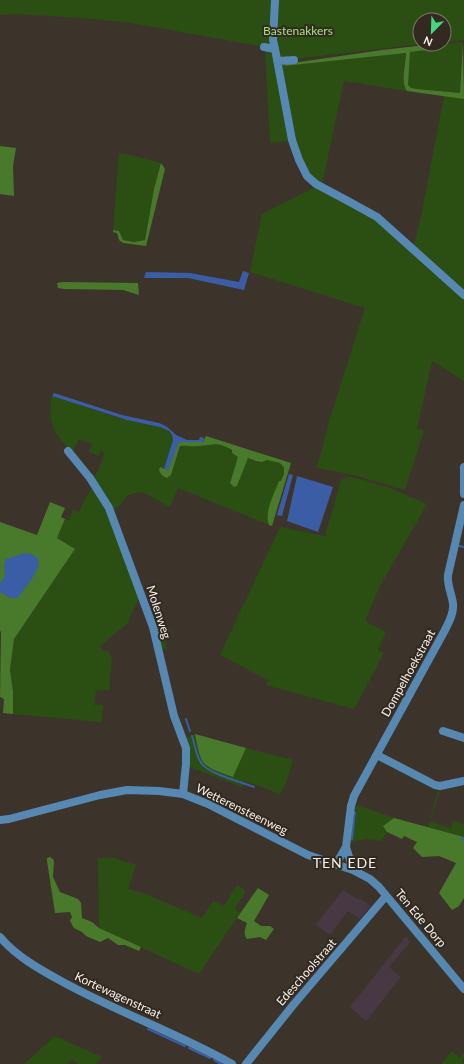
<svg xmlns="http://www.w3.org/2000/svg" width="464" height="1064" font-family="Lato,sans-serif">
<rect width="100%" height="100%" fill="#3c342b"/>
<path fill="#483843" d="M343,890L359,900L360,898L370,906L360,919L348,911L330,935L316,925Z
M406,936L410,942L389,967L401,977L366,1021L350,1007Z"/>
<path fill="#2b4e13" d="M0,0H464V40L444,42V20H420V44H421L278,61L275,49L131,23L83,18L13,14L0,15Z
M463,42L460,93L417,89L410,88L408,85L410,51L434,49V44Z
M265,50L271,51L274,58L290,141L270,143Z
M382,50L286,64L284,66L406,53C405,64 400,82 407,91L344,81L322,185L307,172L294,140L281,68L283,64Z
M444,96L464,99V291L414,246L422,212Z
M119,153L136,156L161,163L154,189L145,240L134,242L123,240L119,231L113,230Z
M316,187L370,216L464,298V381L432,361L417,429L424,430L405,490L354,475L317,468L330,418L365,308L250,272L262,214L313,188Z
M52,396C77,403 102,414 128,420C140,423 159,423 169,432C178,440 167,466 160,473L162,476L167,478L171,475L180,446C186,445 192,447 198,446C203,446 207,444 211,444C223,442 231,450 238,457L230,483L237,486L248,458L256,461L262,462L267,460L280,463L284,468V474L281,482L279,481L268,523L269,525L178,488L170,507L144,493L138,492L127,496L119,506L112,511L94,479L105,453L101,451L98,456L89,452L92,444L79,439L72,453C54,432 47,425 52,396Z
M346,477H352L390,488L427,504L379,588L365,621L386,632L378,650L384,653L354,709L266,685L268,680L220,655L280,527L325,536L341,481Z
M93,484L102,500L140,596L127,624L100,646L104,652L108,650L112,658L109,690H96L94,705H103L102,722L13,714V691L10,670L14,639L75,549L57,538L65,519L69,520L73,510L79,512Z
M157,623L171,629L165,642L167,650L160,647L156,628Z
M195,734L197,747L207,767L233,777L246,748L293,760L286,783L280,794L245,781L242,787L189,767L187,740L188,737Z
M438,791H440L430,822L451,828L453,821L464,824V837L428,827Z
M357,805L394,818L383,826L387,832L381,841L366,839L351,842L357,810L354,809Z
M98,858H114L136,865L128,889L143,893L202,918L213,901L224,906L237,885L246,891L235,909L240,913L199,974L99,928Z
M55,1036L102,1057L96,1064H79L71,1060L67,1064H24Z
M452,1051L460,1058L464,1053V1058L462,1060L464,1064H441Z"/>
<path fill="#49792a" d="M463,42L464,99L407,91C400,82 406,64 406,53L284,66L286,64L382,50L434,44V49L410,52L408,85L411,88L417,89L460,93Z
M0,146L16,148L13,166L14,196L0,194Z
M161,163L165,169L146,246L123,243L119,240L117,233L113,232V230L119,231L123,240L134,242L145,240L154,189Z
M63,282L138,283L139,295L123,290L64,289L58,288L57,283Z
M206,436L291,463L272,526L269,525C264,512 274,494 279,481H281L284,474V468L280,463L267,460L262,462L256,461L248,458L237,486L234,487L230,483L238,457L232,453V450C217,441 214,445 199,446C192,447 186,445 180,446L171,475L167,478C162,476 160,474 159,469L161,467L164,469L179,442H203Z
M50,502L65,508L61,517L65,519L57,538L75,549L14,639L10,670L13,691V714L3,713L4,699L0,697L1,633L0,630V522L37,535Z
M195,734L246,748L233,777C202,766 201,767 195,734Z
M394,818L464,837V898L459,906L452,910L439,893L456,863L439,856L422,857L413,848L417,842L404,836L402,839L387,832L383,826Z
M50,857L53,859L54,861L53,877L60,892L78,899L81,903L82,918L92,922L99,928L141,947L139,951L125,945H118L108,938L100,942L86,936L82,932L74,928L70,921L72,917L70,912L55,913L47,861V858Z
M258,888L269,895L254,921L261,926H270L274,929L266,940L260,937L247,939C243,934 245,929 247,923L237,918Z"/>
<path fill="#3b5da5" d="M243,271L249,273L244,290L188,278H144L146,272L190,273L239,282Z
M54,393L122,415L159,423L166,426L176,435L187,440H199L200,437L204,438L203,442H179L168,471L164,469L173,440L172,435L169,431L160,427L127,420L52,396Z
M289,474L293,475L282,516L277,515Z
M297,476L333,487L318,532L287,521Z
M24,553C56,555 26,585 18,598H10L0,592V584L4,577L5,573L4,565L6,559Z"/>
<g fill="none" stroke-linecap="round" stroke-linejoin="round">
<path stroke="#3b5da5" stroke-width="2" d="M459,546L464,547
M186,719L190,731
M192,736C195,745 196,757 202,764C210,774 241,782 254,787
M462,838L464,840
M352,839L355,812
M148,1029L185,1046
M189,1048L210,1058
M214,1060L221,1064"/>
<path stroke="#5788b1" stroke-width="8" d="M275,0L273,40L275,49L292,140L299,160L307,176L316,184L348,201L377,217L464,295
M264,47L275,49
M278,61L294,60
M68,451L90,478L109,508L153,627L174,716L186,748V764L183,794
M464,467V494
M443,731L464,738
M377,755L435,785L440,786L464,781
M0,820L9,819L100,795L127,790L159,791L183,794L208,804L308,855L353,870L370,879L379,887L464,989
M336,864L346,847
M353,870L346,847L351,806L354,796L445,630C449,622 454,613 453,604C452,594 447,586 448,575L464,505
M0,937C16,956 39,969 61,981C117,1012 177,1033 232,1064
M246,1064L294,1004L386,896"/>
</g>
<g text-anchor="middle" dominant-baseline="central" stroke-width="4" stroke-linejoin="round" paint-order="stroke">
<g font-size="12" fill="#a0e279" stroke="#322a21">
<text x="298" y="30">Bastenakkers</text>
</g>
<g font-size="12" fill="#f6f1ea" stroke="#322a21">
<text transform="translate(159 612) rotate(72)">Molenweg</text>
<text transform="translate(408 673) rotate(-61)">Dompelhoekstraat</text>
<text transform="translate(242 809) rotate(26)">Wetterensteenweg</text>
<text transform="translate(421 918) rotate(50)">Ten Ede Dorp</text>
<text transform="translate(306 972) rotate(-49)">Edeschoolstraat</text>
<text transform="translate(118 995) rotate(25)">Kortewagenstraat</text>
</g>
<g font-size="14" letter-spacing="1" fill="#f6f1ea" stroke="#322a21">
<text x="345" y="862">TEN EDE</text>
</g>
</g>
<g transform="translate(432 32) rotate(203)"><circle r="19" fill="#322a21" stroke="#807a71"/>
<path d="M0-3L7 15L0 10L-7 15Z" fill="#45d77a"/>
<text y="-6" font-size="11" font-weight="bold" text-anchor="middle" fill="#f6f1ea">N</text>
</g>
</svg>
